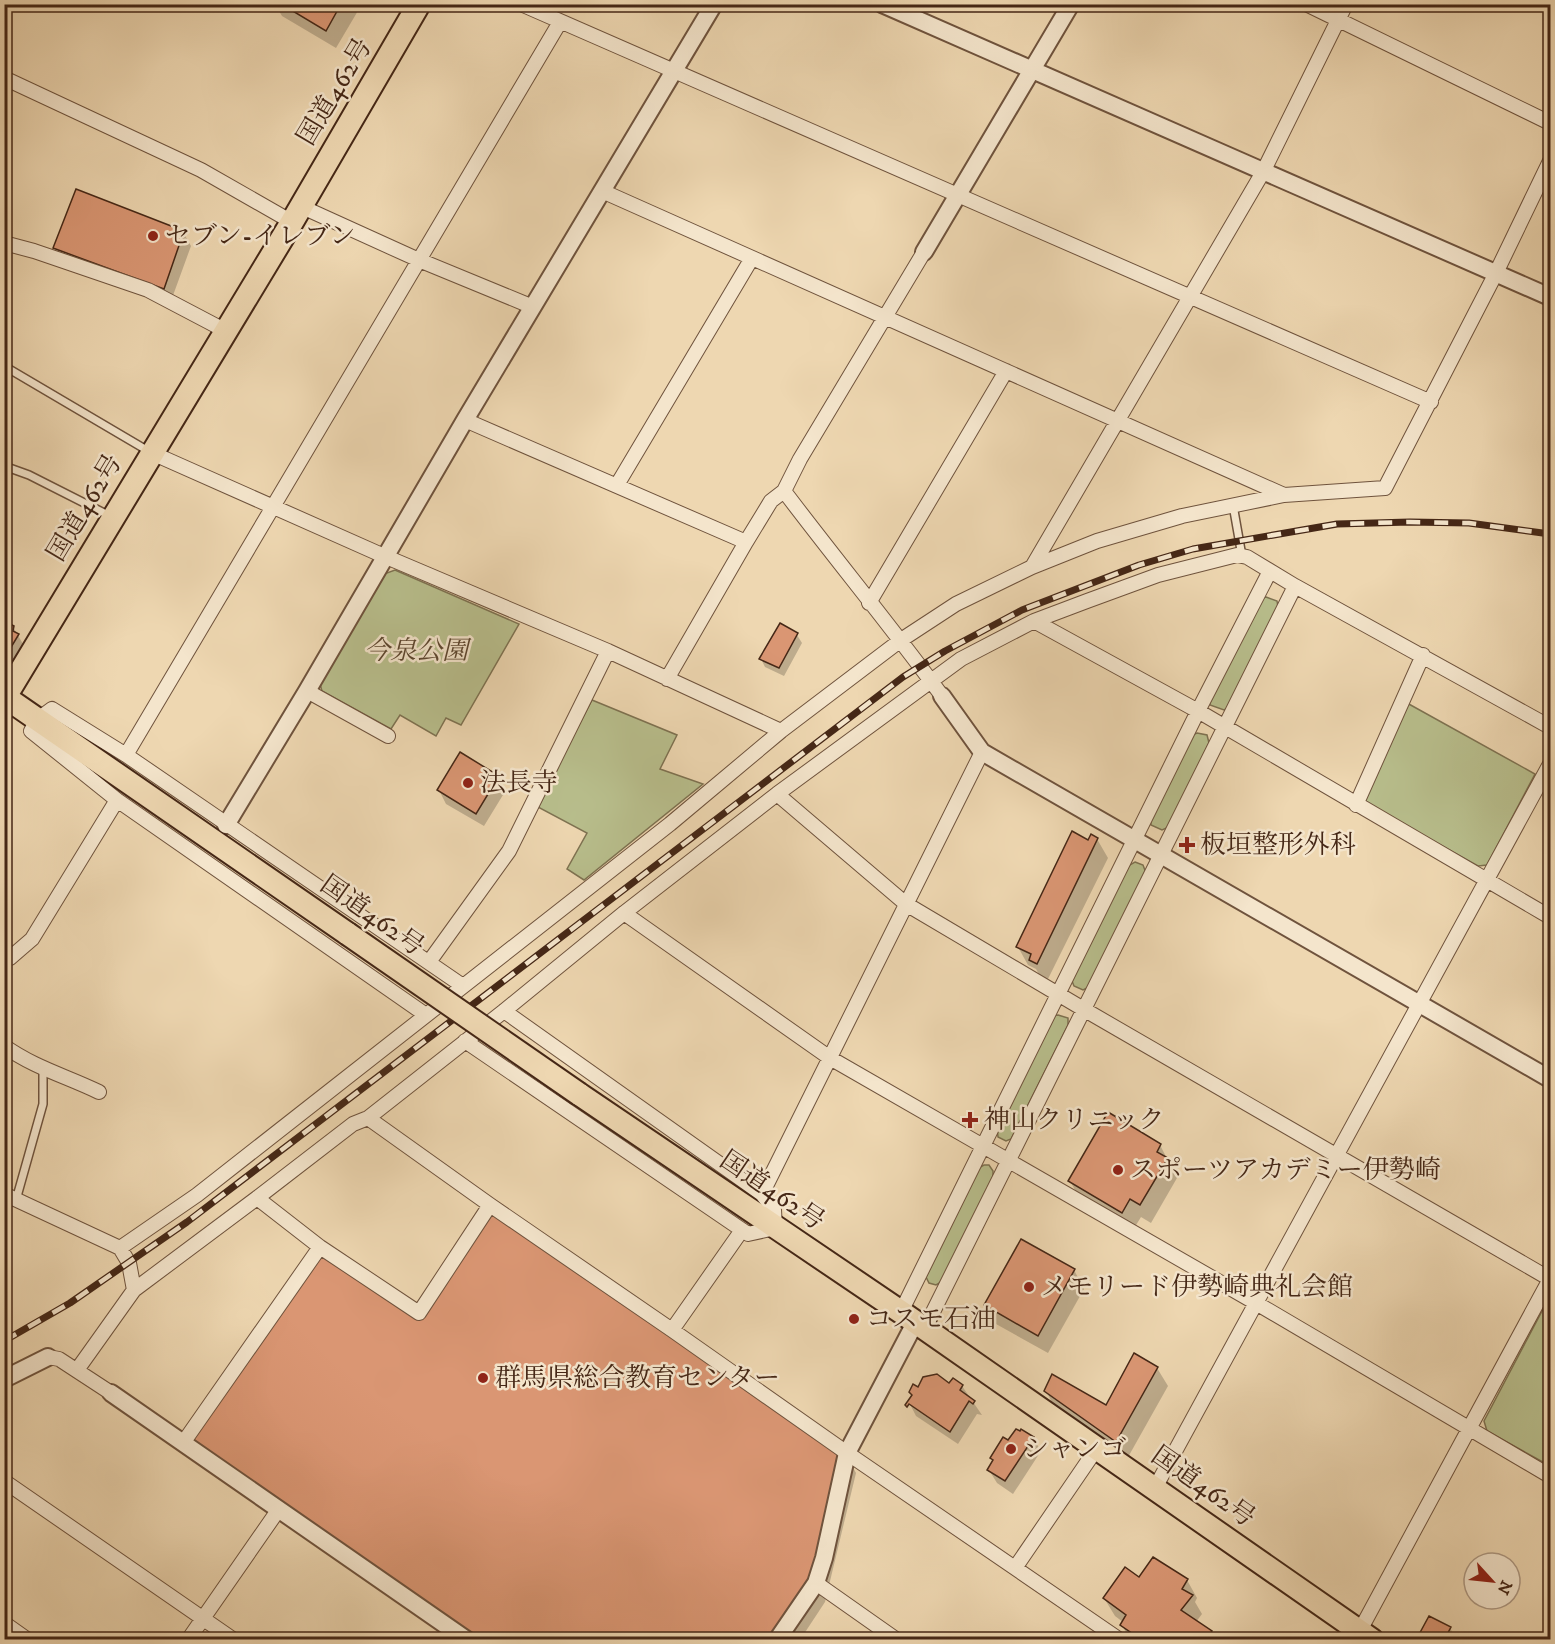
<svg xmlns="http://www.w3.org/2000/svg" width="1555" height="1644" font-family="'IM FELL DW Pica','Noto Serif JP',serif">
<rect width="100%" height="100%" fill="#eed7b1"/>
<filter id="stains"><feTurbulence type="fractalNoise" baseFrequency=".00333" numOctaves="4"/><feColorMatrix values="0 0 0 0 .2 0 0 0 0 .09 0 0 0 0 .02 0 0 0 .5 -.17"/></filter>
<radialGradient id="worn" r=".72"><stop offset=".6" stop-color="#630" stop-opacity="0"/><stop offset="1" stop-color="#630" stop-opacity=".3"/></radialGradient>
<path fill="#b8be8c" stroke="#7e7251" stroke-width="1.5" d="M395,570L519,624L461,725L446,718L436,736L400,715L391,729L322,691L320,684L384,574Z
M1266,597L1277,601L1278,607L1227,708L1224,710L1210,705L1209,700L1261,598Z
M592,700L677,735L660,769L703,784L584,880L567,869L587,833L536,806Z
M1407,703L1535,774L1487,865L1478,866L1367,804L1365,797Z
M1197,733L1207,735L1209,743L1169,827L1162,830L1151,825L1150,816L1192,735Z
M1135,862L1143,865L1146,873L1089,987L1083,990L1074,986L1072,981L1126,867Z
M1058,1015L1068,1018V1025L1011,1139L1006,1141L998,1137L997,1127L1052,1016Z
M984,1165H989L993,1171V1179L943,1281L936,1285L929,1283L926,1277L975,1170Z
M1550,1296V1466L1487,1431L1484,1421Z"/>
<path fill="#0003" d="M275,4H362L336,48L282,16Z
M183,232L191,246L171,301L62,262L55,248Z
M4,623L13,627L23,644L8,669L4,667Z
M797,635L802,643L784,676L765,667L761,659Z
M498,777L506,790L484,826L446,804L439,790Z
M1097,839L1108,858L1047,981L1041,978L1036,969L1028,965L1018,947L1088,842Z
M1160,1145L1177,1178L1151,1223L1141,1217L1133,1230L1080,1199L1070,1181Z
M1074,1270L1084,1289L1048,1353L996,1324L986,1305Z
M420,1315L846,1454L856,1473L825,1602L800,1640H452Z
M1157,1368L1168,1386L1127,1459L1056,1410L1046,1391L1106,1407Z
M949,1385L962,1386L982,1415L977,1414L958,1444L916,1416L909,1402L919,1389Z
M1033,1438L1041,1451L1013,1494L997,1483L989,1470L994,1462L991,1458L1009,1442Z
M1139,1579L1187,1580L1197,1598L1195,1602L1202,1614L1196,1622L1211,1632L1215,1640H1130L1122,1625L1123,1622L1115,1616L1104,1598Z
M1450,1628L1455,1637L1453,1640H1418Z"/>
<path fill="#da9673" stroke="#452716" stroke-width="1.5" d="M281,4H341L326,31Z
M76,189L184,231L164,289L53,248Z
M4,621L14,626L13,631L19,634L4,659Z
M780,623L798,633L779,668L759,659Z
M780,623L798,633L779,668L759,659Z
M460,752L499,776L476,814L437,790Z
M1072,831L1088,840L1091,834L1098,838L1037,964L1029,960L1031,954L1016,947Z
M1072,831L1088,840L1091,834L1098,838L1037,964L1029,960L1031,954L1016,947Z
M1108,1112L1161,1144L1157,1152L1168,1158L1140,1205L1130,1199L1122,1213L1068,1181Z
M490,1205L847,1453L816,1583L777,1640H466L183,1443L320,1247L419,1313Z
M1021,1239L1075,1269L1038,1336L984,1305Z
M1134,1353L1158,1367L1116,1442L1044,1391L1052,1374L1106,1405Z
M937,1374L949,1383L953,1378L963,1385L960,1390L975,1401L973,1404L969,1401L950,1432L909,1404L907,1407L905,1405L912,1395L909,1392L913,1384L918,1387L923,1377Z
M1016,1429L1020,1431L1021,1429L1034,1437L1005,1481L987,1470L993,1460L990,1458L1003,1437L1008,1440Z
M1153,1557L1188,1579L1182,1589L1193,1595L1181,1610L1212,1631L1209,1635L1216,1640H1142L1120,1625L1126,1615L1103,1598L1125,1567L1139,1577Z
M1429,1616L1451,1627L1444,1640H1416Z"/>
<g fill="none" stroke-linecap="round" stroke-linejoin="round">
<g stroke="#6f533d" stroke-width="10">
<path id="service" d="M4,366L150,452
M4,466L29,475L110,516
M1233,505L1242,556
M16,1200L43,1104V1069"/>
</g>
<g stroke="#6f533d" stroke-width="16">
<path id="minor" d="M521,4L1431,402
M1306,4L1550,123
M4,78L201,170L292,222
M602,191L1284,495
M300,206L419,260L533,307
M4,243L34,251L148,290L226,331
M465,420L746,542
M152,453L384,556L608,651L781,731
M617,485L752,258
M784,491C836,560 891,626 942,696
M1032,567L1263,172L1346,4
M869,603L1006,371
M1034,621L1198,711L1550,917
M667,679L746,542L771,501L784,491L800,459L924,252
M307,691L388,736
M126,755L560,22
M777,794L906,904L1085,1010L1550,1279
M1356,805L1423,655
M624,913L830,1058L1256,1303L1550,1476
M4,960L10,958L32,939L117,800
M429,962L509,851L608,651
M426,1015L117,800L31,731L37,720L52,709L126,755L463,986
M465,1041L748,1234L775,1228L774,1210L762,1194L504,1011
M4,1046C35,1068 66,1076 99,1092
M368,1118L490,1205L672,1330L847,1453L1120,1640
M4,1194L120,1248L129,1263L134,1290
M762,1194L982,752
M257,1198L320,1247L419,1313L490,1205
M120,1248L197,1195L670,824L781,731L901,640L956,604L1032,567L1097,541L1182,516L1284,495L1385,488L1496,273L1550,161
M901,1312L1198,711L1270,571
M672,1330L742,1230
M924,1330L1295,586
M48,1357L59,1359L111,1393
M77,1370L134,1290L257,1198L353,1124L368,1118L504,1011L624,913L777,794L961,659L1034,621L1087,601L1158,575L1237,555L1247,557L1295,586L1550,727
M183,1443L320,1247
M4,1481L234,1640
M1155,1488L1550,764
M1015,1568L1097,1448
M816,1583L897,1640
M4,1623L28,1640
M1357,1636L1550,1279
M188,1640L279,1509"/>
</g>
<g stroke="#6f533d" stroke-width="20">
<path id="tertiary" d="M882,4L1550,297
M924,252L1071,4
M942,696L982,752L1550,1079
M226,825L307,691L465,420L714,4
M4,1379L48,1357
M111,1393L467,1640
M777,1640L816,1583L824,1558L847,1453L915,1323"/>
</g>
<g stroke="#452716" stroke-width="26">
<path id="trunk" d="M348,934L5,697L292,222L419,4
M579,1094L901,1312L1372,1640"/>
</g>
<use href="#service" stroke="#f4e5cc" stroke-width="7"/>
<use href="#minor" stroke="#f4e5cc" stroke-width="14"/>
<use href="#tertiary" stroke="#f4e5cc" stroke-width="16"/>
<use href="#trunk" stroke="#eed7b1" stroke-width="22"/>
<g stroke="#452716" stroke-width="7">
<path id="rail" d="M4,1341L70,1303L187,1222L903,677L945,651L1022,610L1139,565L1193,549L1337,524L1410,522L1469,523L1550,534"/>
</g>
<use href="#rail" stroke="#f4e5cc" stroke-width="4.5" stroke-dasharray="14" stroke-linecap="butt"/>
<g stroke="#452716" stroke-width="26" stroke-linecap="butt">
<path id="trunk-bridge" d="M348,934L579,1094"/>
</g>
<use href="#trunk-bridge" stroke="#eed7b1" stroke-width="22"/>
</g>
<g fill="#8f2418" stroke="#f4e5cc" stroke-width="2">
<circle cx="153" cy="236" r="6"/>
<circle cx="468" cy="783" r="6"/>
<path d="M1184 836h6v6h6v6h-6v6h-6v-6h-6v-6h6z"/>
<path d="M967 1111h6v6h6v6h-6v6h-6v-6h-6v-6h6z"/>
<circle cx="1118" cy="1170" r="6"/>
<circle cx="1029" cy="1287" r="6"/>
<circle cx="854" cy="1319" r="6"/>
<circle cx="483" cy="1378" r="6"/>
<circle cx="1011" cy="1449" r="6"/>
</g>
<g text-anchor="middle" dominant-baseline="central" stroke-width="5" stroke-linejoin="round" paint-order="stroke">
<g font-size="26" fill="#452716" stroke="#f4e5cc">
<text transform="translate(335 92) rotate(-59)">国道462号</text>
<text transform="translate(85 508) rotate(-59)">国道462号</text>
<text transform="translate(372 916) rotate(35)">国道462号</text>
<text transform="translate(772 1191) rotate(34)">国道462号</text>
<text transform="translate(1203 1487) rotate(35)">国道462号</text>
</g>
<g font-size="26" fill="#452716" stroke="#f4e5cc" text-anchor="start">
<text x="165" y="236">セブン-イレブン</text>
<text x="480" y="783">法長寺</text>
<text x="1200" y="845">板垣整形外科</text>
<text x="984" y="1120">神山クリニック</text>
<text x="1130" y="1170">スポーツアカデミー伊勢崎</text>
<text x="1041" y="1287">メモリード伊勢崎典礼会館</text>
<text x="866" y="1319">コスモ石油</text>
<text x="495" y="1378">群馬県総合教育センター</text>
<text x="1023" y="1449">シャンゴ</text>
</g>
<g font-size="26" font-style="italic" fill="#5c452e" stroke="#f4e5cc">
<text x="416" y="651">今泉公園</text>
</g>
</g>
<rect width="1555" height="1644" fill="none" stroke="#eed7b1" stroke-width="24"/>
<rect x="6" y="6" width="1543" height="1632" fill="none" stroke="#452716" stroke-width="3"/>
<rect x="12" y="12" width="1531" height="1620" fill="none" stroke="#452716" stroke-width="1.5"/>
<g transform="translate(1492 1581) rotate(117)"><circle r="28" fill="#f4e5cc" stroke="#ae9983" stroke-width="1.5"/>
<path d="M0-4.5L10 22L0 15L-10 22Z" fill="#8f2418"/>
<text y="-9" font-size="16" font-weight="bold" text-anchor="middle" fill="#452716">N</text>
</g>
<rect width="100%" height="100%" filter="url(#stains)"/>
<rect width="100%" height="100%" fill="url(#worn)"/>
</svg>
